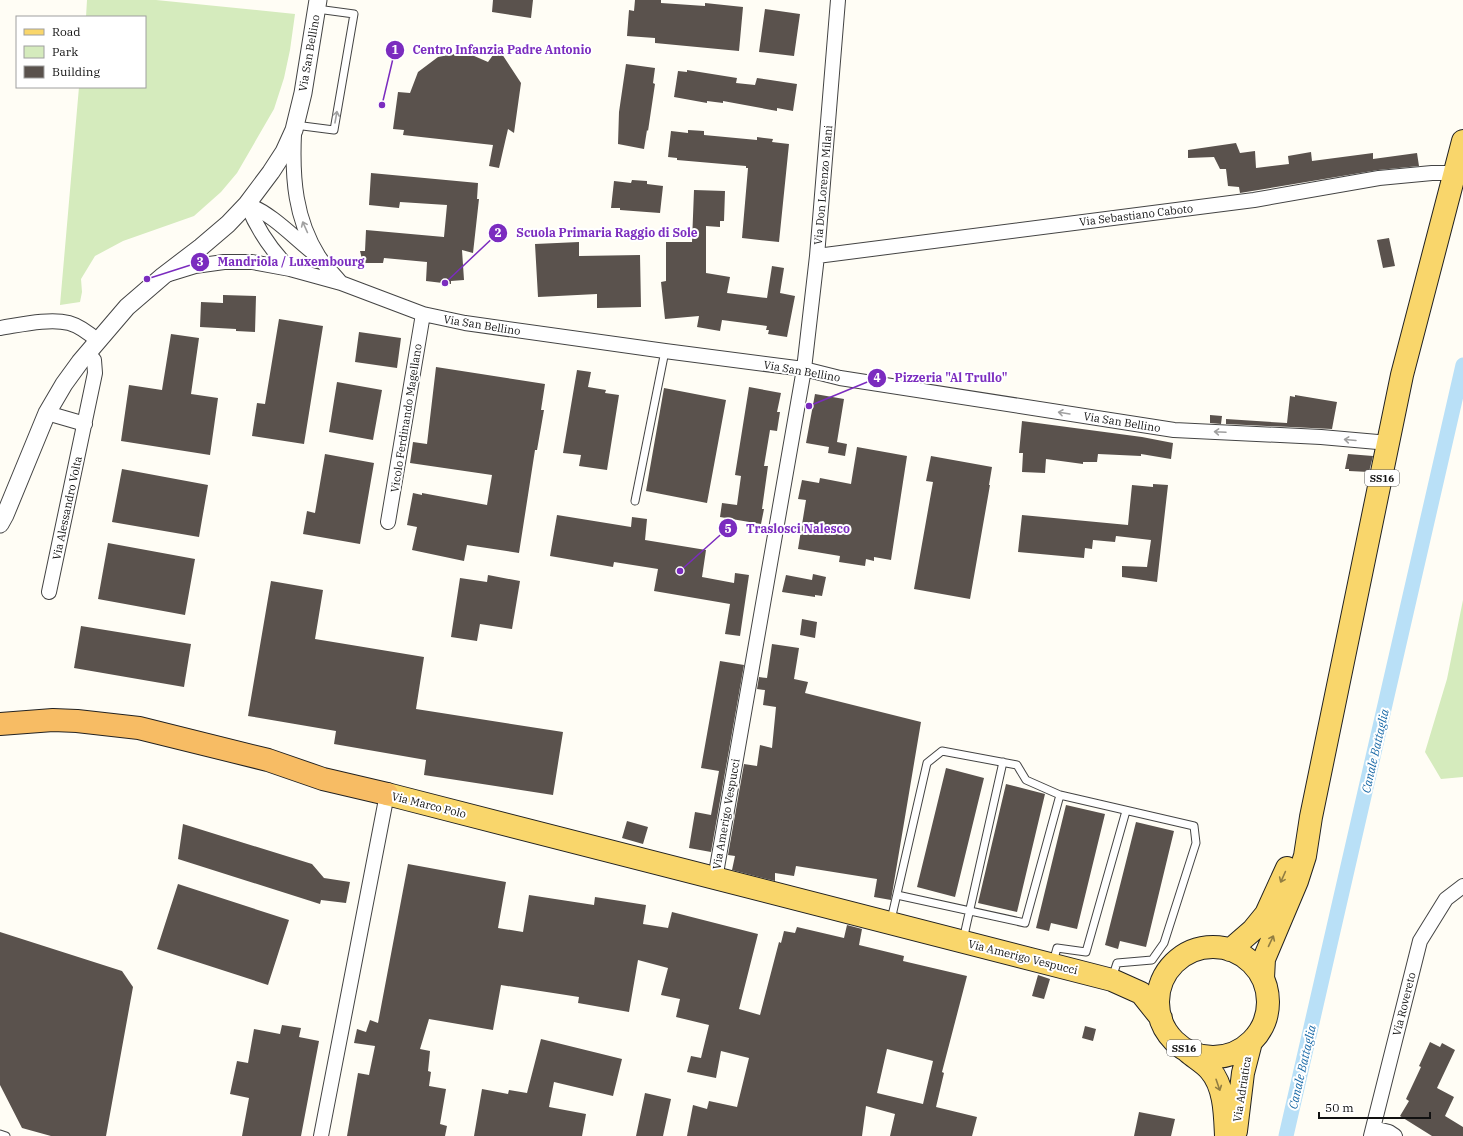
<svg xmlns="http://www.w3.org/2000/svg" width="1463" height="1136" font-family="'IBM Plex Serif',serif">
<rect width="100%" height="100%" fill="#fffdf5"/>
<path fill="#d5ebbd" d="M87,0H156L295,14L290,50L284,78L274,109L237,173L221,192L194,216L123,241L95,256L81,279L82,292L80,302L60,305L79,87H145V17H86Z
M1463,600V777L1441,779L1425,752L1447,679Z"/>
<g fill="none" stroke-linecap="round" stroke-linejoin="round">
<path stroke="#b9e0f7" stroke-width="15" d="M1286,1136L1463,365"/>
</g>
<path fill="#5a524d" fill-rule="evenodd" d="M493,0H533L531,18L492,12Z
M635,0H661V3L705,6V3L743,7L739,51L655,43V38L627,36L629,10L634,11Z
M765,9L800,14L794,56L759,52Z
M498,48L521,83L514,133L508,129L499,168L489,166L493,145L403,135L404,130L393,129L398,92L410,93L418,72L438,57L465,52L488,62Z
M626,64L655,68L653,83L655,84L648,131L647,130L644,149L618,144L619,112Z
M687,70L737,78L736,83L755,85L757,78L797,84L793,111L777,108V111L723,101V103L707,101V103L674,97L678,71L687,72Z
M688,130L704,131V135L757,140V137L773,139L772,142L789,144L779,242L742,238L748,168H746V166L677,160V158L668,157L671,131L688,133Z
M1236,143L1240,153L1255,151L1256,168L1289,164L1288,156L1311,152L1312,161L1373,153V159L1417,153L1419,166L1378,170L1240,193L1239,187L1228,186L1226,169H1220L1214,157L1188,158V150Z
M371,173L478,183L477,199H479L473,253L462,250L464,280L451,281V284L426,281L427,262L384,258L383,263H363L360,251H365L366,230L444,237L447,205L400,202L399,208L369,205Z
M632,180L647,181V184L663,186L660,213L620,210V208H611L614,181L631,183Z
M694,190L725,191L724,221H720V227L706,226V273L730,277L727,293L767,298L772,266L784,268L780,293L795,296L787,337L768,334L769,330H766L767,326L722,320L720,331L697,327L699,316L665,319L661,282L666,281V242H692Z
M1389,238L1395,266L1383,268L1377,240Z
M579,242V256L640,255L641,307L597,308V294L538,297L535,244Z
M223,295L256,296L255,332L236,331V329L200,327L201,302L223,303Z
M279,319L323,326L304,444L252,436L257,403L265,404Z
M359,332L401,338L397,368L355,362Z
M171,334L199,338L191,394L218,398L210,455L121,441L129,385L162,390Z
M436,367L545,384L541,410H544L537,450H535L519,553L467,545L464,561L412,550L417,527L407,525L413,493L422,495V493L487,505L492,475L410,463L413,442L427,444Z
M577,370L591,372L588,387L606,390L605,393L619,395L607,470L579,466L581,455L563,453Z
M337,382L382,390L373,440L329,432Z
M749,387L781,393L777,412H780L777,431L770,430L764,466H768L762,509H764L761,524L720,517L722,503L737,505L741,476L735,475Z
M664,388L726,400L707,503L646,491Z
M815,394L844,399L837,442L847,444L845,456L828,453L829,447L806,443Z
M1295,395L1337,402L1332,429L1226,424V419L1287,423L1290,396L1295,397Z
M1210,415L1222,416L1221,424L1210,423Z
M1022,421L1142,437L1173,443L1171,459L1141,454V456L1098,454L1097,462H1083V464L1046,459L1045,473L1022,472L1023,453H1019Z
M857,447L907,456L891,560L874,557V561L866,559L865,566L839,562L840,556L798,549L806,500L798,499L802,480L819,483L820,478L851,484Z
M325,454L374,463L360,544L303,534L307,511L315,513Z
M1348,454L1373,456L1369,472L1349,471V469H1345Z
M931,456L992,467L989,485H990L970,599L914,589L933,482L926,481Z
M122,469L208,485L199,537L112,522Z
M1153,484L1168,485L1157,582L1122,577V566L1147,567L1151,540L1116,536L1115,542L1093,540L1092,549L1085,548L1084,558L1018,552L1022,515L1128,525L1132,485L1153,487Z
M557,515L631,527L632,517L647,519L645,540L706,550L702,577L734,583L735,573L749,575L740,636L725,634L730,604L654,591L658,569L614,562L613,567L550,556Z
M108,543L195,559L185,615L98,599Z
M813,574L826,577L822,596L815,595V597L782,592L786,575L812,580Z
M488,575L520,581L512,629L480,624L477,641L451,637L460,578L487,582Z
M271,581L323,590L315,639L424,657L416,709L563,732L553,795L424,775L426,760L334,744L336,731L248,716Z
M802,619L817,622L815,638L800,635Z
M81,626L191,644L184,687L74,668Z
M772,644L799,648L794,679L808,682L805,693L921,722L891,900L874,897L877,879L796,866L794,876L775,873V881L732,870L735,856L728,855L744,764L757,766L760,745L772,748L776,707L763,705L765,690L757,689L759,677L767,678Z
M720,661L744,665L711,852L689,848L695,812L711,815L719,771L701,768Z
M946,768L984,778L955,897L917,887Z
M1006,784L1045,794L1017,912L978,903Z
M1066,805L1105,814L1077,929L1051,923L1049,931L1036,928Z
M627,821L648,827L643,844L622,838Z
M1136,822L1174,831L1146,947L1120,941L1118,949L1105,945Z
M183,824L312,864L324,878L350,882L346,903L321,900L320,904L178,859Z
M408,864L506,882L498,928L523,932L529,895L594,905L595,897L646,905L643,924L668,928L672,912L758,934L739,1009L760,1015L779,942L781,943L784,931L795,933L797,927L844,938L847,925L862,929L859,945L904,956L903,961L967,976L942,1072L944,1073L936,1107L977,1117L972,1136H890L895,1114L866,1106L862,1136H687L693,1105L707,1109L709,1101L737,1107L749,1058L721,1051L716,1078L687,1072L691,1056L701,1058L709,1025L676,1017L680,999L661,995L668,968L638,960L629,1012L578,1003L579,997L501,985L493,1030L429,1019L420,1049L430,1051L428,1071L431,1072L429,1086L446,1089L440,1124L447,1126L445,1136H347L358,1073L369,1075L375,1046L354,1043L357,1029L366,1032L370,1020L378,1023ZM887,1049L933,1061L923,1104L877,1093Z
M178,884L289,920L268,985L157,949Z
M0,932L122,971L133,987L106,1136H51L22,1128L0,1085Z
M1038,975L1050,979L1044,999L1032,996Z
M282,1025L301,1028L299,1037L319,1041L301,1136H242L249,1098L230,1094L237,1061L248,1063L254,1029L280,1034Z
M1085,1026L1096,1029L1093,1041L1082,1038Z
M541,1039L622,1059L613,1096L554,1082L549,1107L586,1114L582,1136H474L482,1089L508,1094L509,1090L527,1093Z
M1430,1042L1440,1047L1442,1043L1455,1050L1437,1088L1454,1097L1445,1116L1463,1127V1136H1432L1400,1116L1409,1101L1406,1099L1421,1067L1419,1066Z
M645,1093L671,1099L663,1136H636Z
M1139,1112L1175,1119L1171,1136H1134Z"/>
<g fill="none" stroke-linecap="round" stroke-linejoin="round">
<g stroke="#444" stroke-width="9">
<path id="service" d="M295,125L334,130L354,14L317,9
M635,501L665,351
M897,895L1025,923L1060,795
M891,920L927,763L942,751L1017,765L1026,780L1060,795L1194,826L1196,843L1164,943L1152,960L1117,963L1112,978
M963,940L1003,762
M1053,962L1057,948L1086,952L1126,811
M0,1134L6,1136"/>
</g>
<g stroke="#444" stroke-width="16">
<path id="minor" d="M294,134C292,178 295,219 319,257C325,266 334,274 341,283
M247,204C274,215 293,237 316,255
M247,204C257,229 271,250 290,269
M817,256L1254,200L1379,178L1432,173H1444L1455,175
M169,274L195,266L224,262H252L290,269L341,283L423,314L465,323L665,351L804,369L840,378L1174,430L1321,437L1389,443
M0,328C20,325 49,318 69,323C80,326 90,334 98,341
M47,413L85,424
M388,522L423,314
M49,592L95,373L94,360L88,353
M715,879L804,369L817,256L838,0
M1373,1128L1389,1132L1395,1136
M321,1136L387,794
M1371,1136L1420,941L1446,899L1463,886"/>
</g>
<g stroke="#444" stroke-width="19">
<path id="tertiary" d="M0,524L5,515L47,413L64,384L80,362L127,307L163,276L201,247L228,224L247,204L271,172L284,152L294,130L303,93L318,0"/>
</g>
<g stroke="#222" stroke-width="24">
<path id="primary" d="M387,794L1112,980L1141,993L1161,1018
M1158 1002a55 55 0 1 1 110 0a55 55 0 1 1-110 0Z
M1230,950L1253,930L1266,914L1287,868
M1263,978L1264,959L1297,881L1305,856L1311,817L1402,375L1463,141
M1188,1052C1195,1058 1204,1063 1210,1070C1225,1087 1225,1115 1226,1136
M1236,1131L1243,1073L1251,1042"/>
</g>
<g stroke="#222" stroke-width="24">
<path id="trunk" d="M0,724L53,720L77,721L139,728L268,760L323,779L387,794"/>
</g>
<use href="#service" stroke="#fff" stroke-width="7"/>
<use href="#minor" stroke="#fff" stroke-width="14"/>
<use href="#tertiary" stroke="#fff" stroke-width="17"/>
<use href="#primary" stroke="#f9d66b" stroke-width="22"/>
<use href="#trunk" stroke="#f7bc64" stroke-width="22"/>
</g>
<defs><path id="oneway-shaft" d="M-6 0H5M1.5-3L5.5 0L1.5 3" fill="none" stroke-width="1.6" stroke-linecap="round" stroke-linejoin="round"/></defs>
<g stroke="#a0a0a0">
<use href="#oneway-shaft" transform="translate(336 117) rotate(-80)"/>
<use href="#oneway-shaft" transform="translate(305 227) rotate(-114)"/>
<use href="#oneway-shaft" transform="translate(1064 413) rotate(-171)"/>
<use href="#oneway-shaft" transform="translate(1220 432) rotate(-177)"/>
<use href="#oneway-shaft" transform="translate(1350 440) rotate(-175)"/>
</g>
<g stroke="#917d42">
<use href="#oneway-shaft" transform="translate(1283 877) rotate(114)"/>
<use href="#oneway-shaft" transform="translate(1271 941) rotate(-65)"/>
<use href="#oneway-shaft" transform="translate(1218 1085) rotate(71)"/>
</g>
<g text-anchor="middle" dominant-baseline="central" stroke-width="4" stroke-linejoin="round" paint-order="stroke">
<g fill="#fff" stroke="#585858" stroke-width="1">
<rect x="1365" y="470" width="34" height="16" rx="3"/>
<rect x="1167" y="1040" width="34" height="16" rx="3"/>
</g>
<g font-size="10" font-weight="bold" fill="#111">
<text x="1382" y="478">SS16</text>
<text x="1184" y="1048">SS16</text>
</g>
<g font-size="11" fill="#111" stroke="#fff">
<text transform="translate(309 53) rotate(-80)">Via San Bellino</text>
<text transform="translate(823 185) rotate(-85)">Via Don Lorenzo Milani</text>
<text transform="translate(1136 215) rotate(-7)">Via Sebastiano Caboto</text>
<text transform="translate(482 325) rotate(9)">Via San Bellino</text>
<text transform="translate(802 371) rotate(10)">Via San Bellino</text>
<text transform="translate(406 418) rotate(-81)">Vicolo Ferdinando Magellano</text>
<text transform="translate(1122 422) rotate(9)">Via San Bellino</text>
<text transform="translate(67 508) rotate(-78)">Via Alessandro Volta</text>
<text transform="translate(429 805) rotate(14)">Via Marco Polo</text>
<text transform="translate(726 814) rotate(-80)">Via Amerigo Vespucci</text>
<text transform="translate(1023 957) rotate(14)">Via Amerigo Vespucci</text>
<text transform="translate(1404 1004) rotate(-76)">Via Rovereto</text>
<text transform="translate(1242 1089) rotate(-81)">Via Adriatica</text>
</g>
<g font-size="12" font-style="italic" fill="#1768a6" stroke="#fff">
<text transform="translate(1375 751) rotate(-77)">Canale Battaglia</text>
<text transform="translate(1302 1067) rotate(-77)">Canale Battaglia</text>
</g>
</g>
<path fill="none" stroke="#7b2cbf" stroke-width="1.5" d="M382 105L395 50M445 283L498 233M147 279L200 262M809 406L877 378M680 571L728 528"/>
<g fill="#7b2cbf" stroke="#fff" stroke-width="1.5">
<circle cx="382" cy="105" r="4"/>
<circle cx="445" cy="283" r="4"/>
<circle cx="147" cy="279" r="4"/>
<circle cx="809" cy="406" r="4"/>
<circle cx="680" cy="571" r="4"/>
<circle cx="395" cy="50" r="10"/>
<circle cx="498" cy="233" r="10"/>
<circle cx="200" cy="262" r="10"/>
<circle cx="877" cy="378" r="10"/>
<circle cx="728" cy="528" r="10"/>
</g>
<g font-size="12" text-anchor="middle" font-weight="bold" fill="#fff">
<text x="395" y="54">1</text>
<text x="498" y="237">2</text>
<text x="200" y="266">3</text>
<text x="877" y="382">4</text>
<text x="728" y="533">5</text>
</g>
<g font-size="12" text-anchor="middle" font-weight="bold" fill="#7b2cbf" stroke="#fff" stroke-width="4" stroke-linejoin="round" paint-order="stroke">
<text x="502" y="54">Centro Infanzia Padre Antonio</text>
<text x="607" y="237">Scuola Primaria Raggio di Sole</text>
<text x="291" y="266">Mandriola / Luxembourg</text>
<text x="951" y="382">Pizzeria "Al Trullo"</text>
<text x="798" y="533">Traslosci Nalesco</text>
</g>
<rect x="16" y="16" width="130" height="72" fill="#ffffff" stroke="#a0a0a0"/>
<rect x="24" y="29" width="20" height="6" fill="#f9d66b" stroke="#a0a0a0"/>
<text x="52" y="36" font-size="12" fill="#111111">Road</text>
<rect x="24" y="46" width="20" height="12" fill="#d5ebbd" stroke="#a0a0a0"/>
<text x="52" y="56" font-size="12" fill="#111111">Park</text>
<rect x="24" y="66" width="20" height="12" fill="#5a524d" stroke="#a0a0a0"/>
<text x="52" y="76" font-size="12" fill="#111111">Building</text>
<path d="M1319 1112v6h111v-6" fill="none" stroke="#111111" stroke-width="2"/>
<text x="1325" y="1112" font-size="12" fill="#111111" stroke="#ffffff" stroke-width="3" paint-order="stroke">50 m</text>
</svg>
